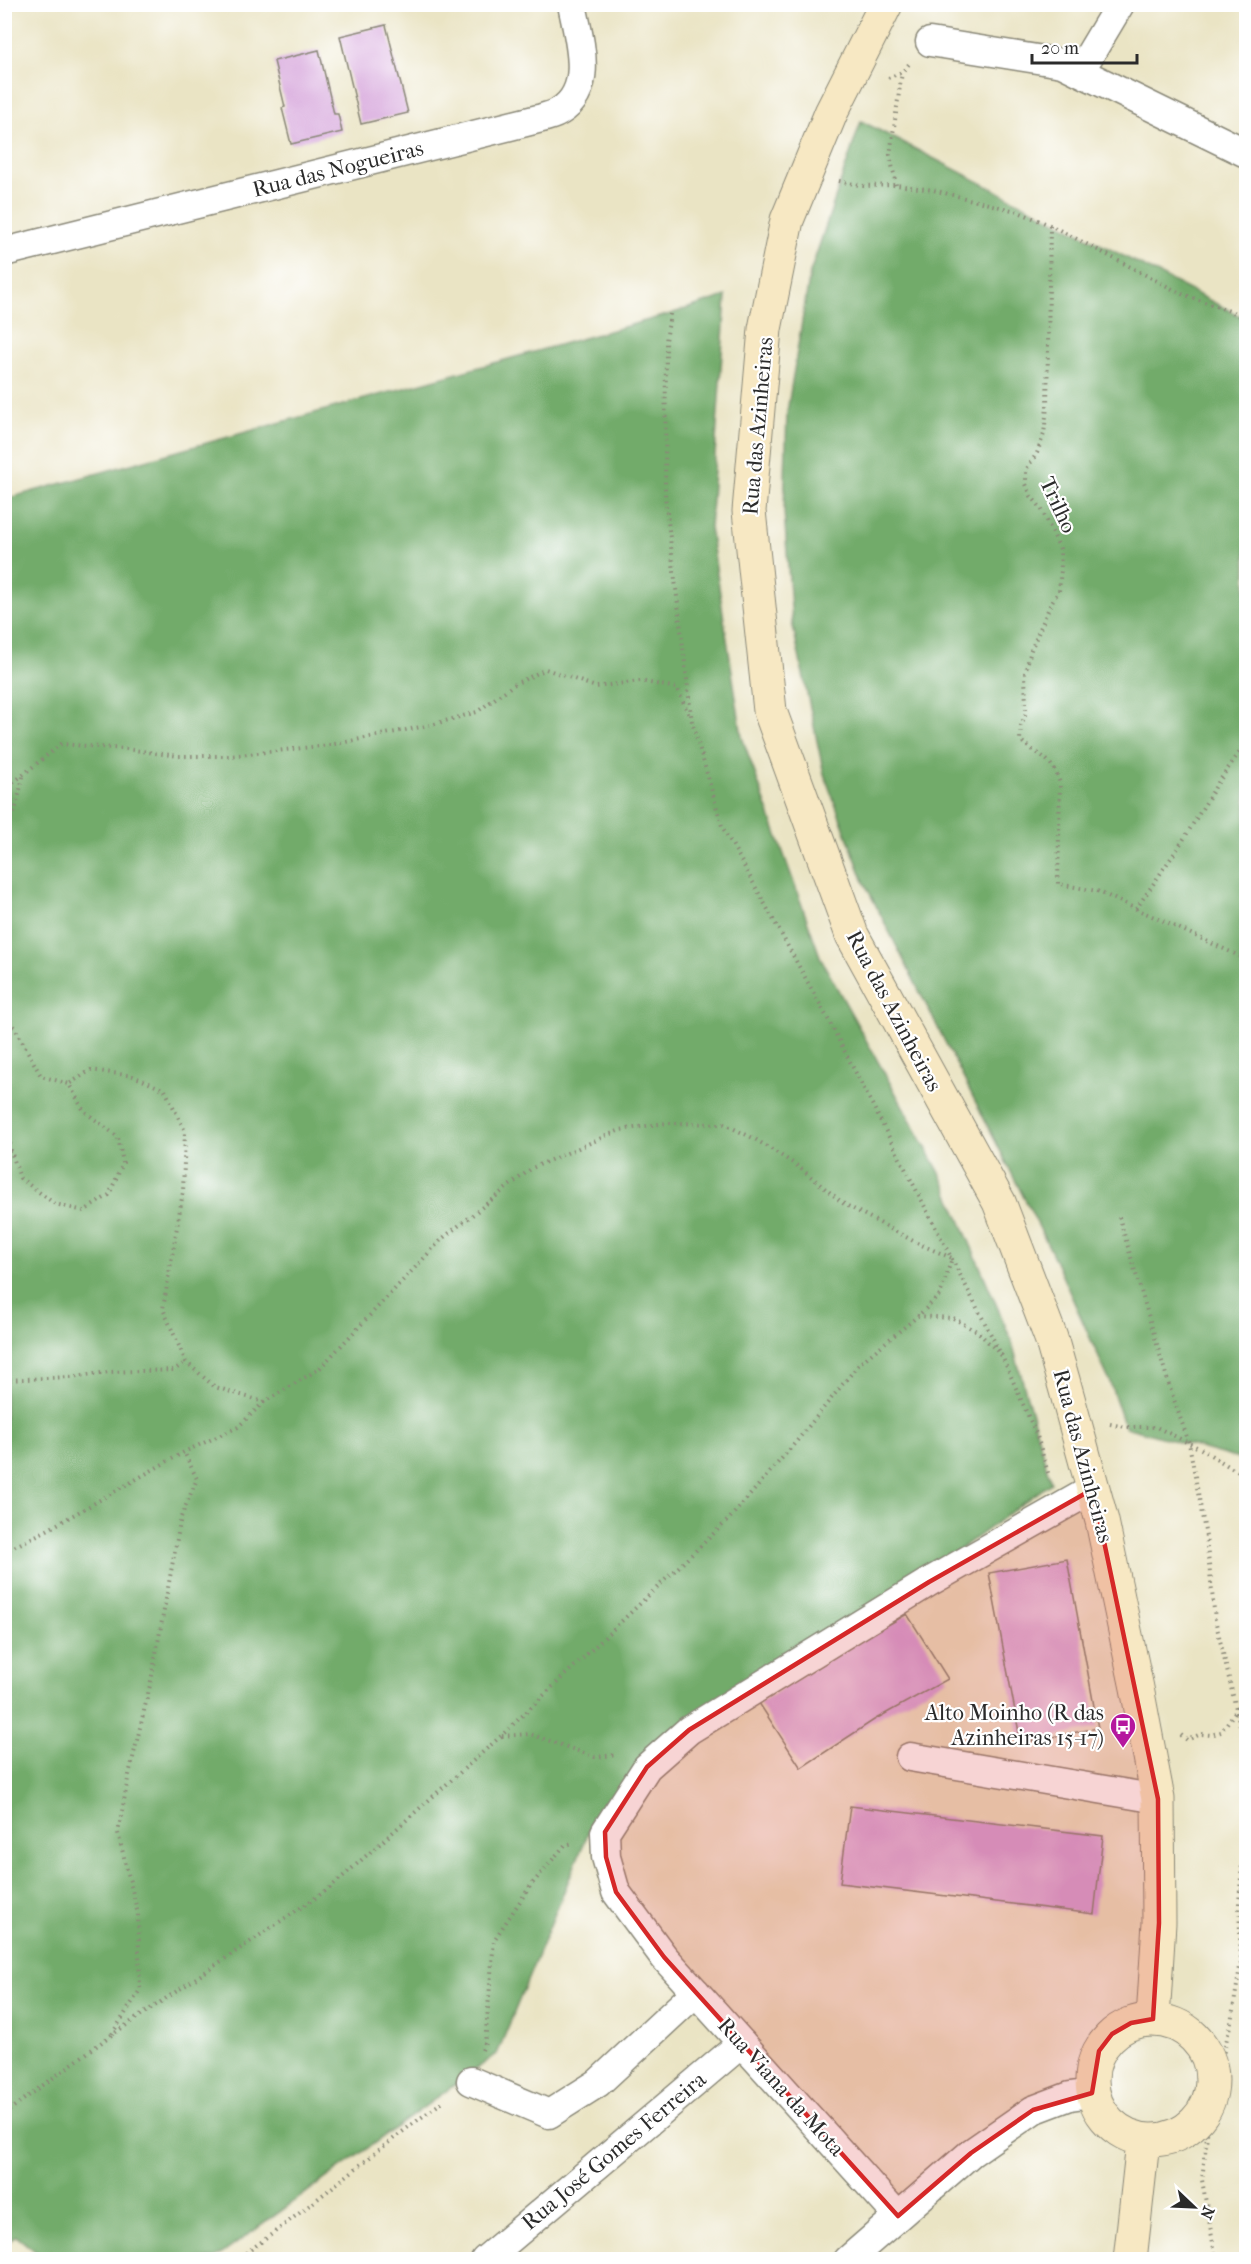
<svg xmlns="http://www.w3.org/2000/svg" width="1251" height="2264" font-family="'IM FELL French Canon',serif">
<rect width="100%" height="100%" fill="#fff"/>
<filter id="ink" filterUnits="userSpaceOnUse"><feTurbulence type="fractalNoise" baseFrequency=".0167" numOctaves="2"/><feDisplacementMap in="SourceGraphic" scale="12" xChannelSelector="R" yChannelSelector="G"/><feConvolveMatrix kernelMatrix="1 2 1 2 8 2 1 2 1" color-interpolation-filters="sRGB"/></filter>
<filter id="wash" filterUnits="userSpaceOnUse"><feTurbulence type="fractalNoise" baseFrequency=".008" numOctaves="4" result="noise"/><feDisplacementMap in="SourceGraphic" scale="24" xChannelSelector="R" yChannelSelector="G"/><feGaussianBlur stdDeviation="1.35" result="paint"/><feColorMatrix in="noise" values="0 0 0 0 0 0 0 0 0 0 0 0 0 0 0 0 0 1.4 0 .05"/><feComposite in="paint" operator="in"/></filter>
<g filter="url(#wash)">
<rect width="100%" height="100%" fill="#eae4c4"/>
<path fill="#72ab6a" stroke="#4e6b4a" stroke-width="1.5" d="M861,121L1246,319V1461L1125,1427L1109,1380L1051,1251L864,882L824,774L792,622L784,511L787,412L810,273Z
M726,296L710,528L742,737L821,959L940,1173L1011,1339L1051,1483L596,1814L497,2054L215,2259H45L16,2236L5,2245V499L670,314Z"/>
<g id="blocks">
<path fill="#d6a5db" d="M386,25L408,113L361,124L340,36Z
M319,50L334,114H338L342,132L291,144L282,108L285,107L274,61Z
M1067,1559L1098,1728L1021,1743L989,1573Z
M907,1614L948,1679L874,1720L801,1768L759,1703L832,1657Z
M850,1806L1103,1836L1094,1914L840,1883Z"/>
</g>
</g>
<g filter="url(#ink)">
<use href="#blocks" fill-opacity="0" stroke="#8a8878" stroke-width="1.5"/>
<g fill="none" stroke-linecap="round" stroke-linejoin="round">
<g stroke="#8a8878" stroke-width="31">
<path id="street" d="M930,42L1062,63L1246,153
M1080,71L1120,4
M4,252L542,118C548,116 555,115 560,111C596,89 578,37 572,4
M910,1757L1158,1799
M471,2081L549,2114L598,2083L696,1992
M898,2216L664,1957L616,1892L606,1857L605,1832L647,1767L689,1730L929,1582L1093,1489
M485,2260L742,2043
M848,2260L971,2153L1033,2110L1070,2096L1092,2093"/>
</g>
<g stroke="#8a8878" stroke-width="35">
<path id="secondary" d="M886,4L831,113L787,220L765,329L749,511L770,711L852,935L999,1202L1051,1338L1065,1387L1102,1521L1137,1688L1158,1799L1159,1923L1153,2019
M1092 2080a60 60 0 1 1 120 0a60 60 0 1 1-120 0Z
M1130,2260L1143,2142"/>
</g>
<path stroke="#8a8878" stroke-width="4" stroke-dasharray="1.5 4.5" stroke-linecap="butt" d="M888,78L902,72L909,64
M839,181L864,186L896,185L933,190L1016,211L1050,225L1182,294L1235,313L1246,321
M896,185L890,155L902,72
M1050,225L1047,407L1044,434L1037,453L1026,470V484L1031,496L1041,508L1060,549L1061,569L1059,591L1051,603L1031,650L1025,673L1026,712L1021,726L1020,740C1040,758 1050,754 1060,783L1058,884L1097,891L1246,959
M670,314L666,341L665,496L692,722L722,826L829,1021L1002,1356L1037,1436L1049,1476
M4,790L61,744L126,749L178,756H230L330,745L431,725L477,712L513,685L546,669L596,687L640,681L677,688L690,718
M4,828L15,811L24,773
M1136,909L1182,842L1217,784L1246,743
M4,1018L15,1028L41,1076L69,1084
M4,1121L8,1125L11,1151L20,1178L55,1204L84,1211L109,1195L123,1163L118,1137L84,1111L69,1084L91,1070L133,1076L165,1090L185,1131L183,1192L163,1309L186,1362L215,1387L264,1402L319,1369L443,1238L532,1168L620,1130L666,1123L724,1124L755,1139L799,1167L844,1204L919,1244L952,1258L940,1295L918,1316
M4,1151H11
M1119,1217L1170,1388L1189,1443L1206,1537L1215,1619L1246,1751L1245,1825L1239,1903L1241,1961L1231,2022L1210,2108L1202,2180L1216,2260
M4,1380L70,1377L109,1372L174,1370L186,1362
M1110,1424L1125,1427H1156L1201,1449L1246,1477
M4,1552L47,1530L184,1452L238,1427L264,1402
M1181,1735L1187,1740L1201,1734L1211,1735L1221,1732L1246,1696
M502,1736L530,1734L595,1757L616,1755
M1242,1890L1246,1873
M112,2034L140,1990L138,1914L118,1833L128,1779L151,1681L181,1517L197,1479L184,1452
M482,2050L485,2043L494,1940L531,1885L565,1845L573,1843
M4,2114L110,2036L330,1888L501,1736L730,1518L796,1442L860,1363L918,1316L953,1318L978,1332L1002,1356
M236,2260C308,2210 374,2151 445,2100"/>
<use href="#street" stroke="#fff" stroke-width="28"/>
<use href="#secondary" stroke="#f7e8c3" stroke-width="33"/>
</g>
</g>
<path fill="#d62828" fill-opacity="0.2" stroke="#d62828" stroke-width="4.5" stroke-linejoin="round" d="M1093,1489L1158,1799L1159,1923L1153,2019L1131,2023L1112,2034L1099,2051L1092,2093L1033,2110L971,2153L898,2216L664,1957L616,1892L606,1857L605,1832L647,1767L689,1730L929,1582Z"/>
<defs>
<g id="bus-pin" transform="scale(1.35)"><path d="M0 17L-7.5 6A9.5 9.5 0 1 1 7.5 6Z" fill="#b5179e" stroke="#fff"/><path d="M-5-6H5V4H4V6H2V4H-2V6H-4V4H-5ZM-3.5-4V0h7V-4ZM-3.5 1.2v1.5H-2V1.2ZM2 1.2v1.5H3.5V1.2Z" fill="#fff"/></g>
</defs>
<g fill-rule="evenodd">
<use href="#bus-pin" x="1123" y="1726"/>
</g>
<g text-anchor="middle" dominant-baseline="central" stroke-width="4.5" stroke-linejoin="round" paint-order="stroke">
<g font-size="22" fill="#2b2b2b" stroke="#fff">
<text transform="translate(338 169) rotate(-14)">Rua das Nogueiras</text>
<text transform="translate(758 426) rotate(-85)">Rua das Azinheiras</text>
<text transform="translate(1058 505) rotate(65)">Trilho</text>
<text transform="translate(894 1011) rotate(62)">Rua das Azinheiras</text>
<text transform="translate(1083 1456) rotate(75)">Rua das Azinheiras</text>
<text transform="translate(781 2087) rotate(48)">Rua Viana da Mota</text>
<text transform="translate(614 2151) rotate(-40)">Rua José Gomes Ferreira</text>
</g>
<g font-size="22" fill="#2b2b2b" stroke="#fff" text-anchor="end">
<text x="1104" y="1713">Alto Moinho (R das<tspan x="1104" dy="25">Azinheiras 15-17)</tspan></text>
</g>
</g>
<rect width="1251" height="2264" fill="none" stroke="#fff" stroke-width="24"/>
<g transform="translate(1194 2207) rotate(113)" stroke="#ffffff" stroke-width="4.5" paint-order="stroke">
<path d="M0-4.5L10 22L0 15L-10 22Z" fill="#2b2b2b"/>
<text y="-9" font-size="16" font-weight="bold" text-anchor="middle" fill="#2b2b2b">N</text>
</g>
<path d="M1032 54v9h105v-9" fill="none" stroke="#2b2b2b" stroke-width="3"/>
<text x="1041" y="54" font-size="18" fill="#2b2b2b" stroke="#ffffff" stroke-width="4.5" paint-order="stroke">20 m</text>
</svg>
